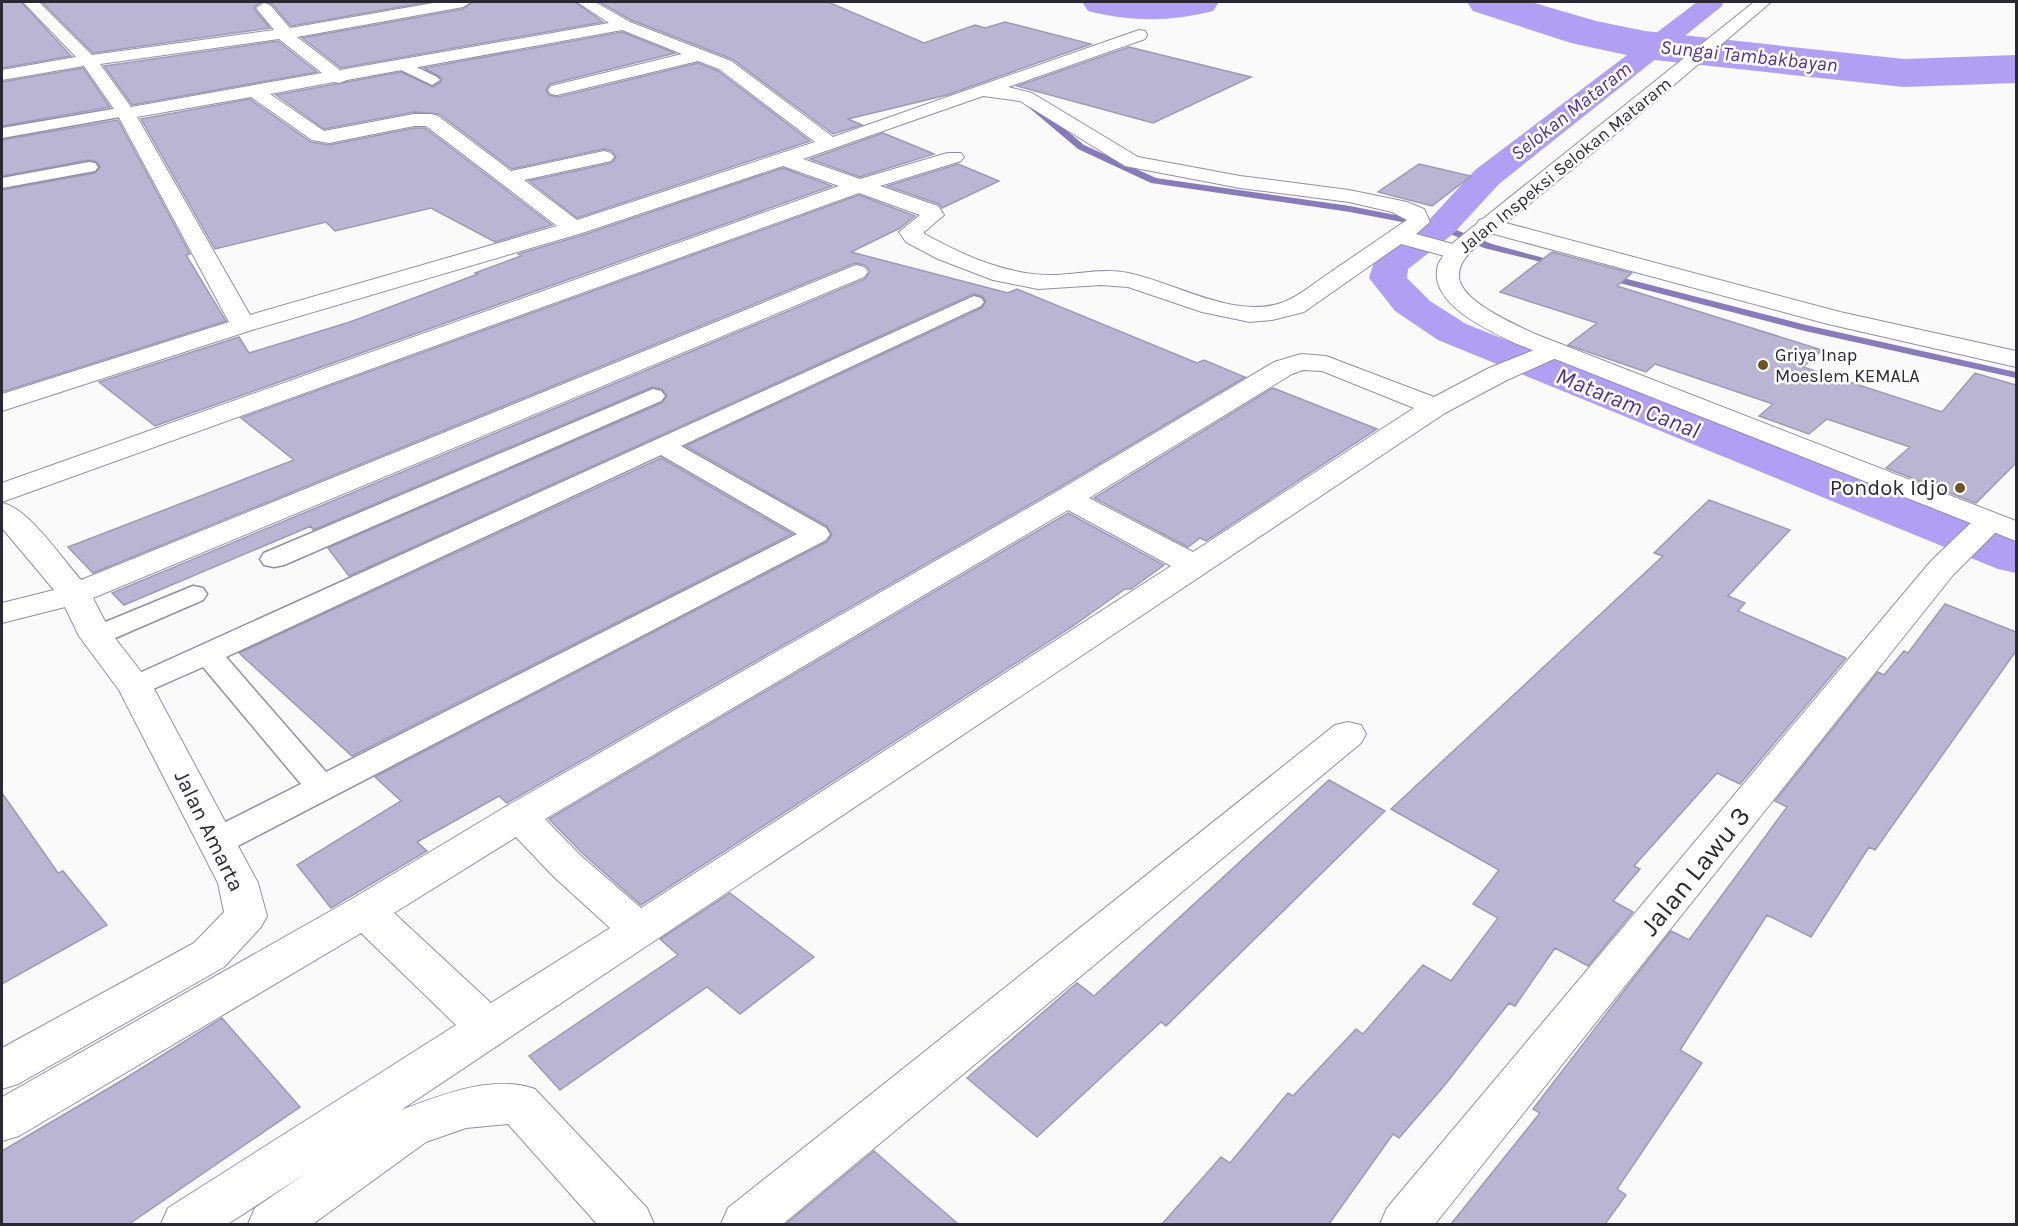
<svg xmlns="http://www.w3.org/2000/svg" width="2018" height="1226" font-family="Karla,sans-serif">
<rect width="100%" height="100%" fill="#fafafa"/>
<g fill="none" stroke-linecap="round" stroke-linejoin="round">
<path fill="#887bb9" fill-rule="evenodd" d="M1027,102H1033L1084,145L1156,178L1350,206L1441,224L1492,244L1566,264L1561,267L1484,248L1438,229L1350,212L1151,183L1078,149L1027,106Z
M1604,273L1806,325L2016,372V378L1805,331L1600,278L1599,276Z"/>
<path fill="#b19ff3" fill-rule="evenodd" d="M1697,2H1724L1721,7L1499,184L1453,234L1408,269L1407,278L1430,301L1466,324L2016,541V573L1998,569L1438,340L1395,311L1369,278L1373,265L1378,257L1429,220L1475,170Z"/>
<path fill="#b19ff3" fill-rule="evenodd" d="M1082,2H1219L1213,11C1170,22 1131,22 1088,11Z
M1467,2H1531L1596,21L1645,31L1904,59L2016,55V83L1904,87L1645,59L1571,43L1473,11Z"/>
</g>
<path fill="#bab5d3" stroke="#9e99b6" stroke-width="1.5" d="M2,2H21L71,56L2,68Z
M42,2H262L255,6L254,9L270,28L93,53Z
M267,2H429L291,26L272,4Z
M473,2H575L603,22L341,68L302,38L463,9Z
M599,2H828L924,43L975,25L985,28L1005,22L1091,44L947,95L848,119L862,125L833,134L732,59L631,20Z
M622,32L675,53L550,84L546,90L549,95L558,97L698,63L718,71L810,141L577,218L529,181L611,163L616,157L612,151L604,149L512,169L439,114L414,112L324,129L276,95L401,72L433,87L441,82L442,78L424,68Z
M278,41L317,72L132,105L104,66Z
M1129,47L1251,77L1153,123L1017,86Z
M83,68L110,107L2,126V82Z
M250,99L311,142L329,145L414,128H425L552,225L495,242L431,208L335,231L326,222L215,249L141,119Z
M118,120L190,254L186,255L226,321L2,392V190L95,173L100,167L97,162L89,160L2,176V140Z
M883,133L934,154L860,177L810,159Z
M958,164L999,181L942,208L939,204L887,186Z
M1419,164L1471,176L1432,206L1378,192Z
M783,168L832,186L155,426L99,382L239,337L249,353L350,322L478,274L475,273L521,256L518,254L583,235Z
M859,195L915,216L900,228L851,252L1008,293L1017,289L1197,363L1204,360L1245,377L1055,490L507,803L499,796L417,842L427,851L331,908L297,865L401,801L375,777L827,542L832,535L827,526L686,446L982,308L986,301L982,296L973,294L349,576L328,548L662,403L667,395L662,389L652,387L313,530L311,526L124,605L112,593L865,279L870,271L865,265L855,263L93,573L68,547L294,460L241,418Z
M1552,252L1632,273L1617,286L1822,350L1803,367L1942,412L1975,373L2016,385V463L1976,503L1886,468L1910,447L1827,419L1809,434L1759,416L1773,404L1655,364L1646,372L1568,345L1597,323L1500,292Z
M1273,388L1377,429L1206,541L1200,538L1188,547L1094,498Z
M661,458L792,534L352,756L239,653Z
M1709,500L1790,530L1728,596L1745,603L1738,611L1846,658L1740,784L1717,773L1634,866L1640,869L1613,901L1633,912L1588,966L1555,948L1515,1006L1509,1003L1444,1086L1399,1138L1393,1134L1329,1224H1162L1221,1157L1230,1163L1288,1093L1293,1096L1356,1029L1363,1034L1423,965L1451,981L1498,918L1473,904L1499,870L1391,809L1663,556L1654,553Z
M1068,513L1164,565L1131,589H1125L1073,626L641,905L582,853L549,819Z
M1945,604L2016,632V651L1875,850L1869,847L1811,937L1767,915L1680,1050L1702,1063L1617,1189L1626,1195L1605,1224H1451L1540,1113L1533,1109L1627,987L1671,931L1689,940L1787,807L1775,801L1878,672L1884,675L1904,651L1908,653Z
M1329,780L1385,811L1166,1026L1161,1022L1037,1137L967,1078L1077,983L1094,996Z
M2,793L58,873L63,871L107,925L2,984Z
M730,893L814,957L740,1014L707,987L560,1090L529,1056L678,955L660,939Z
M222,1018L300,1107L129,1224H2V1151L121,1081Z
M874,1151L958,1224H786Z"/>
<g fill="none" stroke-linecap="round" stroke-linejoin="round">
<g stroke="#928da9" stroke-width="3">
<path id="lane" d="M404,61L437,77L440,80L432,85L399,69L396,66L399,63Z
M125,107L133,112L131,115L2,138V128Z
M89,162L95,163L98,167L95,171L2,188V178Z
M974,296L981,298L984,302L981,306L681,446L826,528L830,534L826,540L228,851L216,854L204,851L199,842L204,833L301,784L203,667L135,697L124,694L120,687L124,680ZM661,455L797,534L326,772L226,657Z
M653,389L661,391L665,396L661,401L284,565L274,567L264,565L260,559L264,553Z
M193,586L203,588L207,594L203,600L106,642L96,645L86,642L81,636L86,630Z"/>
</g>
<g stroke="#928da9" stroke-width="2">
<path id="street" d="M23,2H39L92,55L274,30L256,8L264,3L270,5L290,28L439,2H471L463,7L297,37L340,70L609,23L577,2H595L630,22L731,61L833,137L1139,30L1145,31L1147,35L1145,39L1008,87L1032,93L1138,157L1240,176L1349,190L1407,202L1424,209L1430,222L1416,234L1464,247L1467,252L1464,257L1456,259L1401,244L1304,312L1272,320L1250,322L1202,312L1128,287L1101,285L1038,289L993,280L938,259L906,242L899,232L920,215L859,193L2,502V483L839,186L783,166L582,233L252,330L2,411V394L229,322L116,112L84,66L2,80V70L76,57ZM622,30L682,54L551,86L548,90L551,94L557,95L698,61L719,69L815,142L577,220L524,180L611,161L614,157L611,153L604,151L511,171L438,116L431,114H414L324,131L270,94L334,82L339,83L347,80ZM279,39L322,73L131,107L100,64ZM983,96L1020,101L1125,166L1240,188L1349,202L1392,212L1407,220C1380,238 1353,257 1325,276C1309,287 1293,301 1274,305C1225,315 1176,283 1128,273C1104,268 1080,274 1056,275C1008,276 964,256 923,233L944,215L938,206L880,186L961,161L964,157L961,153H947L860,179L803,159ZM251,97L312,140L329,143L414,126H426L557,226L250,315L137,117Z
M1487,218L1840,312L2016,351V367L1828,324L1479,230L1476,225L1479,220Z
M856,265L864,267L868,272L864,277L93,598L111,633L153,687L258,883L267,916L261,927L224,967L18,1084L2,1089V1048L194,943L224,912L218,883L119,690L79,636L65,607L2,623V603L54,590L2,528V503C29,508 62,559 81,580Z
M1554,342L1563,345L1567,350L1563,355L1507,380L1445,413L401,1110C442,1095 492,1074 535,1089L647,1208L654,1224H597L508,1124L466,1128L426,1142L313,1224H248L255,1208L306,1173L228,1224H161L168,1208L456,1025L361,933L19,1136L2,1141V1097L350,900L505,807L1056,492L1274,362L1301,354L1326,356L1434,397L1489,368ZM1303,370L1322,371L1414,408L1193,552L1089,498L1292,374ZM1068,510L1171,566L641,908L580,855L545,819ZM516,837L552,875L610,928L491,1003L394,913Z
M1989,513L2000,516L2004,522L2000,528L1953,575L1435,1224H1380L1387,1208L1931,561L1978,516Z
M1348,722L1361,725L1366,734L1361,743L783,1224H721L728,1208L1335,725Z"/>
</g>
<g stroke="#928da9" stroke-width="2">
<path id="secondary" d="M1754,2H1771L1634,119L1470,252C1464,259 1458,267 1459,278C1463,303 1515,324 1535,334L2016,521V541L1517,344C1490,331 1427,304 1438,265C1441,257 1449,249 1454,242Z"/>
</g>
<use href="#lane" fill="#fff" fill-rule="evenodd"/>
<use href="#street" fill="#fff" fill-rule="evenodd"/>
<use href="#secondary" fill="#fff" fill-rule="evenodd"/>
</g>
<g fill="#6d5324" stroke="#fff" stroke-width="2">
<circle cx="1763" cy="365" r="6"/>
<circle cx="1960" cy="488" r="6"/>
</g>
<g text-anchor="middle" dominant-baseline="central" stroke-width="5" stroke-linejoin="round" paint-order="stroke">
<g font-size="18" fill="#2a2833" stroke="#fff">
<text transform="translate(1565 165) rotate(-39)">Jalan Inspeksi Selokan Mataram</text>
</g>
<g font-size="18" fill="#2a2833" stroke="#fff" text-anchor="start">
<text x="1775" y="355">Griya Inap<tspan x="1775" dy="21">Moeslem KEMALA</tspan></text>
</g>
<g font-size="20" font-style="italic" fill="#4f2f90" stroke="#fff">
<text transform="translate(1749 56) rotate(6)">Sungai Tambakbayan</text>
<text transform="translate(1571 111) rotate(-38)">Selokan Mataram</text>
</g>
<g font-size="22" fill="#2a2833" stroke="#fff" text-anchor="end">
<text x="1948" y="488">Pondok Idjo</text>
</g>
<g font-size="22" fill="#2a2833" stroke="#fff">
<text transform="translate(209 831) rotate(64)">Jalan Amarta</text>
</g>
<g font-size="24" font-style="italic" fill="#4f2f90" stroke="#fff">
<text transform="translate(1628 403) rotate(22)">Mataram Canal</text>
</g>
<g font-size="27" fill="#2a2833" stroke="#fff">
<text transform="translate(1695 871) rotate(-51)">Jalan Lawu 3</text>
</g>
</g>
<rect width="2018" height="1226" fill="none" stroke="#2a2833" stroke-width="6"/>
</svg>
